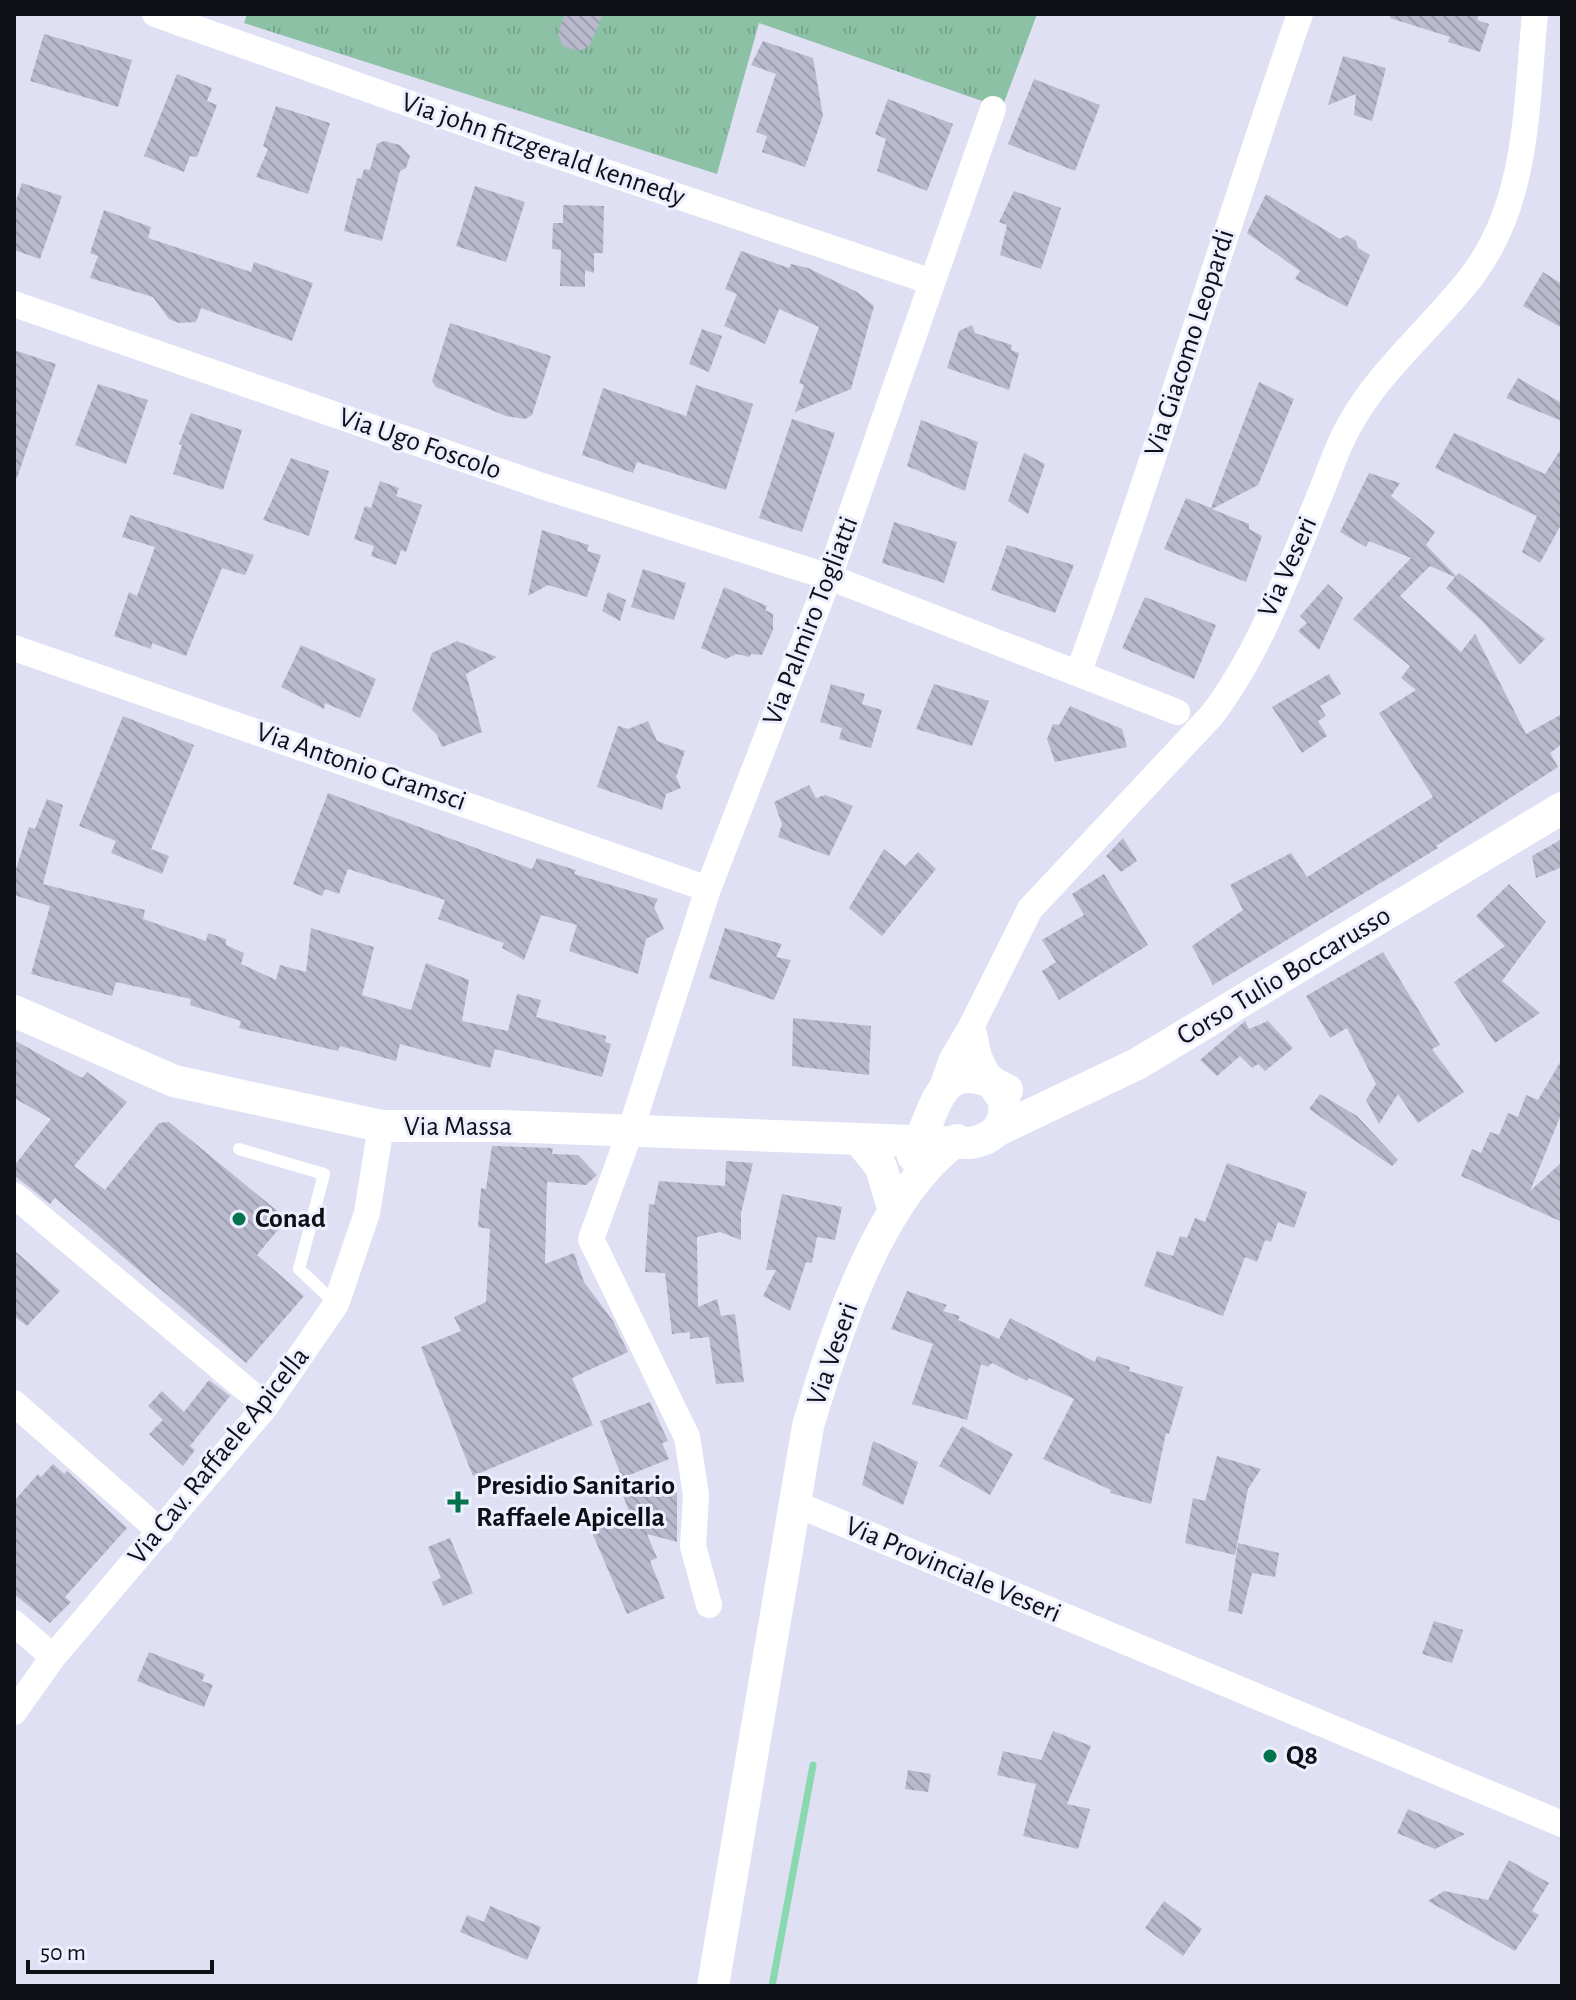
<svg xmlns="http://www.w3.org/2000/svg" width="1576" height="2000" font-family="'Alegreya Sans',sans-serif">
<defs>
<pattern id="grass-tufts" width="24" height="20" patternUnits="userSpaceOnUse" patternTransform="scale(2)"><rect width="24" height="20" fill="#8dc1a6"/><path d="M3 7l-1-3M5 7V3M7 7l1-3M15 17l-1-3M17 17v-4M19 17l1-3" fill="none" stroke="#78a58e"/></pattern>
<pattern id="building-back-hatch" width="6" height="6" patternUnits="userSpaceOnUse" patternTransform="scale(2)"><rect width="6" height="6" fill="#b8b9cc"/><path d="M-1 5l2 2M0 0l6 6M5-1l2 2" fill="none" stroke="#9d9eae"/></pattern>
</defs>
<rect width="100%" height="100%" fill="#dfe0f4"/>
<path fill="url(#grass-tufts)" d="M247,14H1037L1002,108L759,23L717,174L244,23Z"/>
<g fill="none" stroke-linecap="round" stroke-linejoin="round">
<path stroke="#88d8b0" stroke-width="7" d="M772,1986L813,1765"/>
</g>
<path fill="url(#building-back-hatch)" d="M565,14H603L589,47L579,51L563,46L558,34Z
M1391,14H1479L1477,20L1489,24L1480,52L1448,42L1450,37L1390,18Z
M44,34L132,60L118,107L30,81Z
M763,41L813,58L823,116L805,167L762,152L767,136L756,132L776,74L751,65Z
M1343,56L1386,68L1372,121L1354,115L1356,94L1328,105Z
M177,74L212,88L207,101L217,105L197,157L190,156L184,172L144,156Z
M1034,79L1100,105L1075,171L1008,144Z
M888,99L953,124L927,191L877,171L886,139L875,134Z
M276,106L330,123L308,194L256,177L268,149L263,146Z
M384,141L400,145L410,156L406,168L400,171L382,241L344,231L357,178L361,179L364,169L370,170L377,144Z
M22,183L62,196L40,259L14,250V207Z
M475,186L525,202L506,262L456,246Z
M1014,191L1061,208L1041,269L1000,255L1007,225L999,222Z
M1266,194L1340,239L1347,235L1356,241L1358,248L1370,255L1347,307L1295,279L1300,271L1247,233Z
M563,205L604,206L603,253H594V273L585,270V287L560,286L561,250L552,249L553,223H563Z
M104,210L151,227L148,238L251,272L254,262L313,283L292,341L201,308L196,322L179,323L169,319L153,297L90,278L98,256L90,253Z
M741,251L789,268L791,264L808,268L857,292L874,306L851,389L795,412L804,385L799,383L819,327L779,309L765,344L724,326L737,294L725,289Z
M1543,272L1562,284V328L1523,306Z
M450,323L551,356L532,415L525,419L506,416L436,387L432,381Z
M972,325L975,333L1012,345L1011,350L1019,353L1009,390L947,368L959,331Z
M702,329L722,336L709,372L689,364Z
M14,350L56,364L17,478H14Z
M1518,378L1562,403V421L1506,398Z
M1259,382L1294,399L1258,485L1212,509L1249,524V529L1262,536L1246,582L1164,549L1186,498L1211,508Z
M98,384L148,400L126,464L75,445Z
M696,385L753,404L726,490L637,462L633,473L582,455L603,388L686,416Z
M191,413L242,430L223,490L173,474L182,445L179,444Z
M792,419L835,433L802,532L759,518Z
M921,420L978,442L965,491L907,466Z
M1454,433L1545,474L1562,447V523L1540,563L1522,552L1537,516L1435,468Z
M1024,453L1045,464L1028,514L1008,501Z
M291,458L329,471L309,536L263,520Z
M1369,473L1400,483L1391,496L1435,532L1426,545L1456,576L1459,573L1545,639L1520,665L1483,622L1446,588L1455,577L1430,566L1400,596L1461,652L1475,634L1526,734L1562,714V744L1550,753L1558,767L1436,846L1438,848L1213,985L1192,946L1243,910L1230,885L1291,853L1307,877L1433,797L1379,713L1416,690L1401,678L1410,666L1353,619L1411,558L1369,541L1366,547L1340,532Z
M380,481L399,488L396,496L422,505L406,552L401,550L396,565L371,556L374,546L354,539L365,506L371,508Z
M130,515L254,555L245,575L222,568L186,656L152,643L151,649L114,636L129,592L137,596L155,547L122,537Z
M894,522L957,542L944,583L882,563Z
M542,530L589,545L587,551L601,555L587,597L548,585L528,596Z
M1007,545L1074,565L1055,613L991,590Z
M643,569L686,583L674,620L631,607Z
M1328,584L1343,598L1319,650L1298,631L1307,623L1300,616Z
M724,587L767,606L765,610L773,614V630L762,655L751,654L750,657L736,654L726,659L701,648Z
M608,592L626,600L620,621L602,611Z
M1145,597L1216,625L1194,679L1122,648Z
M457,641L497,657L466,674L482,732L442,747L437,735L412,710L432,653Z
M301,645L376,679L360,718L325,703L324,709L281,687Z
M1329,674L1341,694L1320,706L1326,716L1318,721L1327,736L1302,753L1272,707Z
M831,684L865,694L862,704L882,710L871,748L839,739L842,728L820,722Z
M934,684L989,701L972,746L916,729Z
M1070,706L1122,729L1127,747L1055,762L1047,739L1053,724L1059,725Z
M123,716L194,745L151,849L169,856L162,874L111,853L116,841L79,826Z
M648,721L657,741L685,751L676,777L681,788L666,794L662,810L597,787L618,726L628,729Z
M809,785L816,798L825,795L853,806L829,856L778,837L782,824L774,802Z
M328,793L532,869L537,858L576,870L574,874L658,899L654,907L664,929L646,939L638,974L569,951L577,925L541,915L524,960L502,948L504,943L438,919L445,900L348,869L339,894L325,889L322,896L293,884Z
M47,799L63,805L43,884L145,910L143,919L206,941L208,933L226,939V945L244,953L241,964L276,980L280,965L306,972L311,928L374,947L362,995L411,1010L426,963L469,980L462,1021L508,1031L517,994L541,1000L536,1017L606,1036L605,1042L611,1044L602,1077L495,1049L490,1068L400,1044L396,1061L340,1046L338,1051L239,1028L241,1021L190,1005L191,999L116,982L112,996L31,974L50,906L14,895V876L29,827L35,829Z
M1123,838L1137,861L1121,872L1106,856Z
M1562,839V867L1536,878L1532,856Z
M884,849L905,866L918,852L936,869L882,936L849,908Z
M1104,874L1148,945L1059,1000L1042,971L1056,962L1042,940L1084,915L1072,894Z
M1509,884L1546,922L1502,981L1540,1013L1495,1043L1454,982L1505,946L1476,916Z
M725,928L782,944L776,957L791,960L774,1000L709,978Z
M1383,952L1440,1045L1432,1049L1464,1092L1418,1123L1398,1094L1379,1124L1366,1100L1376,1084L1347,1028L1330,1038L1306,996Z
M793,1018L871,1026L869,1075L792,1066Z
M1245,1021L1249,1029L1268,1021L1293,1048L1265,1071L1258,1064L1252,1068L1240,1056L1217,1076L1200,1060Z
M14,1040L82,1078L87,1072L127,1102L74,1166L105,1190L159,1123L169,1122L287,1219L257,1255L304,1296L246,1363L55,1198L50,1204L14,1175V1166L51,1119L14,1098Z
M1562,1059V1112L1530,1191L1562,1162V1222L1461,1176L1472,1149L1481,1153L1490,1132L1499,1135L1508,1113L1518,1117L1526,1095L1538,1100Z
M1320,1094L1357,1116L1398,1160L1392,1166L1309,1109Z
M492,1146L553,1148L552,1154L578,1155L597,1175L586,1185L547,1182L545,1264L574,1253L584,1282L613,1321L628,1352L572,1378L593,1425L473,1476L421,1347L461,1331L454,1317L486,1302L490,1229L478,1227L481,1188L486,1189Z
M726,1161L753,1163L741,1213V1240L720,1232L697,1237L698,1307L717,1299L721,1316L735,1314L744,1382L716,1384L709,1337L690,1339V1332L672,1334L665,1273L645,1272L649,1204L654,1205L659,1181L725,1186Z
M1227,1163L1307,1192L1294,1228L1278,1222L1271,1242L1265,1240L1257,1262L1245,1257L1223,1316L1144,1286L1157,1251L1173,1256L1180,1236L1187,1238L1195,1218L1205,1222Z
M782,1194L842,1207L835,1240L817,1237L812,1263L806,1262L790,1311L763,1296L776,1270H766Z
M14,1250L60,1291L27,1326L14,1316Z
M907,1291L947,1305L943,1311L960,1316L958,1320L999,1339L1010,1318L1095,1362L1097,1356L1130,1367L1129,1371L1183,1387L1169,1434L1166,1433L1151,1504L1110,1493L1111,1490L1043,1459L1074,1399L1029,1378L1027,1381L992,1363L988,1367L981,1364L967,1420L912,1404L933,1344L891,1329Z
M209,1380L230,1396L190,1446L195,1450L183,1466L149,1434L163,1420L148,1406L162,1391L184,1412Z
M650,1402L668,1441L662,1443L669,1459L622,1478L600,1421Z
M962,1426L1013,1454L990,1495L939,1466Z
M873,1441L918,1462L903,1505L862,1485Z
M1217,1456L1261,1469L1248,1489L1235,1555L1185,1543L1193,1498L1205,1501Z
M53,1464L64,1474L67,1471L127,1528L65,1597L71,1602L50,1623L14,1594V1501L38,1474L41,1477Z
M622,1493H677V1542L647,1534L657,1558L650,1561L665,1598L627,1614L590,1528L629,1511Z
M450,1538L473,1593L443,1606L432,1582L441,1578L428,1547Z
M1238,1543L1279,1553L1275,1577L1252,1573L1242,1614L1228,1611Z
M1434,1621L1463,1630L1452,1663L1422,1654Z
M149,1652L205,1674L202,1681L213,1685L204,1707L137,1681Z
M1053,1731L1091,1746L1067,1804L1090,1809L1078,1849L1023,1836L1036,1784L997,1775L1003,1751L1041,1760Z
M908,1770L931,1774L928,1792L905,1789Z
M1408,1809L1465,1834L1435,1849L1397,1833Z
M1509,1860L1549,1883L1532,1911L1539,1915L1515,1951L1428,1901L1444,1891L1488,1900Z
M1164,1901L1202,1929L1183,1956L1145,1928Z
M490,1906L541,1927L527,1960L460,1932L467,1915L484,1922Z"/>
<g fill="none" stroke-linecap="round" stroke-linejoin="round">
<path stroke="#fff" stroke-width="12" d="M239,1149L324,1174L299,1269L336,1304"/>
<path stroke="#fff" stroke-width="26" d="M155,14L555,155L932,282
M14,304L542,486L829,577L1177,712
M14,648L708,889
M1079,671C1158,454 1224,232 1300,14
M972,1025L979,1057L991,1081
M940,1094L951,1061L972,1025L1030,909L1211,716C1262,650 1291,564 1323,487C1331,467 1338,445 1349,426C1380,369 1433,327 1472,276C1529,201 1526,103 1535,14
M14,1195L266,1406
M14,1403L161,1532
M796,1504L1562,1824
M709,1605L693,1546L696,1495L687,1437L591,1239L630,1132L708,889L829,577L993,109
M14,1623L53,1657
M14,1712L53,1657L266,1406L336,1304L367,1213L381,1126"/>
<path stroke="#fff" stroke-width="32" d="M14,1011L174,1081L381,1126H502L969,1143C994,1140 1007,1125 1004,1100L991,1081
M998,1130L1137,1064L1562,808
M860,1141L881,1167L894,1212
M913,1156C939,1104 938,1052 1007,1090
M713,1986L808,1426C835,1335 878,1197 957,1140"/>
</g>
<g fill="#02734d" stroke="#edeefe" stroke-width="3">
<circle cx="239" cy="1219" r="8"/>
<path d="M454 1490h8v8h8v8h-8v8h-8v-8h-8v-8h8z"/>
<circle cx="1270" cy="1756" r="8"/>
</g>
<g text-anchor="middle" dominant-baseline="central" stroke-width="6" stroke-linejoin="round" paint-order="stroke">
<g font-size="28" fill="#0f0f16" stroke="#edeefe">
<text transform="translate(543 150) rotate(19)">Via john fitzgerald kennedy</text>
<text transform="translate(1190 343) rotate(-72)">Via Giacomo Leopardi</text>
<text transform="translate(420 444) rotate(19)">Via Ugo Foscolo</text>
<text transform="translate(1288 567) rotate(-66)">Via Veseri</text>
<text transform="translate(811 621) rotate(-69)">Via Palmiro Togliatti</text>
<text transform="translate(361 767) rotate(19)">Via Antonio Gramsci</text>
<text transform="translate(1284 976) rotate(-31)">Corso Tulio Boccarusso</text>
<text x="458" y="1127">Via Massa</text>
<text transform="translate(833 1354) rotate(-71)">Via Veseri</text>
<text transform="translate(219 1456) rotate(-51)">Via Cav. Raffaele Apicella</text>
<text transform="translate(953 1570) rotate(23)">Via Provinciale Veseri</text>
</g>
<g font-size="28" font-weight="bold" fill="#0f0f16" stroke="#edeefe" text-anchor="start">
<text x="255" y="1219">Conad</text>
<text x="476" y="1486">Presidio Sanitario<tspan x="476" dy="32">Raffaele Apicella</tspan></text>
<text x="1286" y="1756">Q8</text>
</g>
</g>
<rect width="1576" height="2000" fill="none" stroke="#0f0f16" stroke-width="32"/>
<path d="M28 1960v12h184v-12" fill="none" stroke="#0f0f16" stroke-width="4"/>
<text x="40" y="1960" font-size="24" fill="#0f0f16" stroke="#edeefe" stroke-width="6" paint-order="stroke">50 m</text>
</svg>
